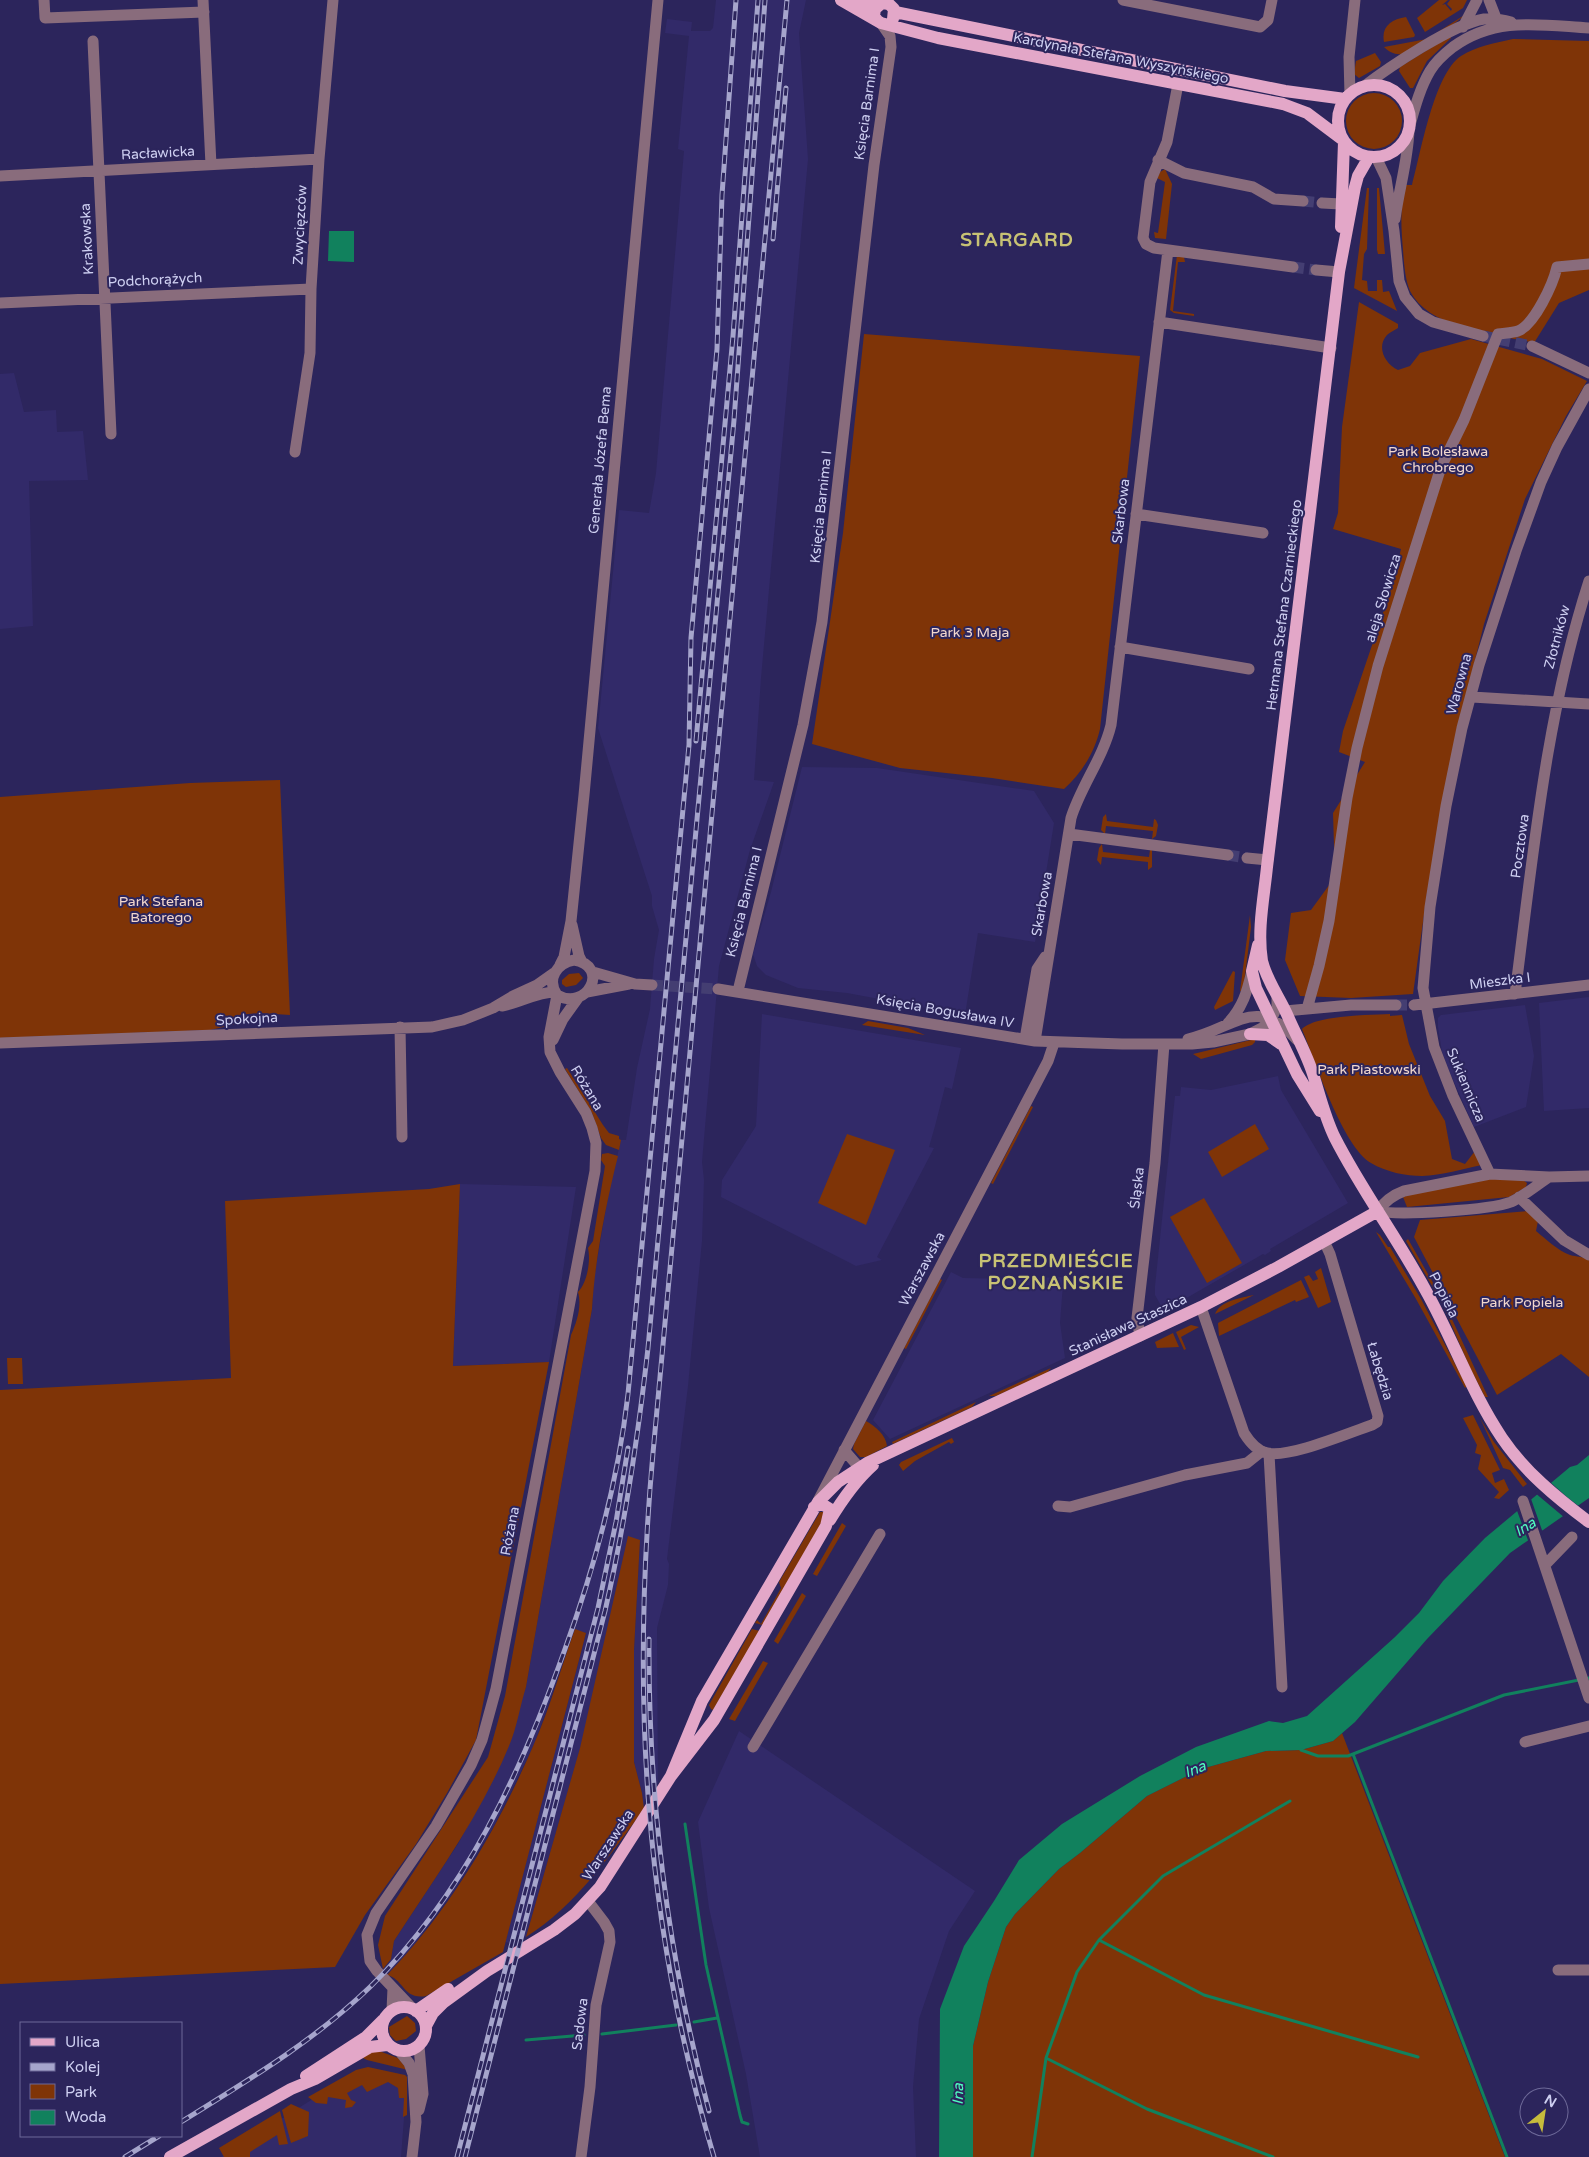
<svg xmlns="http://www.w3.org/2000/svg" width="1589" height="2157" font-family="'Varela Round',sans-serif">
<rect width="100%" height="100%" fill="#2c255c"/>
<path fill="#322a69" d="M716,0H806L799,33L808,159L761,678L754,780L774,782L750,850L719,966L702,1162L704,1180L702,1241L688,1386L667,1559L669,1564L668,1585L657,1628L658,1783L651,1787L650,1798L645,1799L643,1807L642,1793L634,1762V1650L640,1540L526,1937L517,1935L514,1944L505,1942L586,1633L575,1630L534,1745L494,1826L454,1891L411,1949L387,1975L382,1971L383,1969L391,1959L394,1941L458,1844L474,1814L526,1687L592,1309L594,1278L609,1191L621,1140H626L637,1068L650,1009L654,959L659,930L652,906V896L598,728L619,510L649,513L656,473L684,151L678,149L689,36L665,33L667,19L692,22L691,31H710L713,28Z
M14,373L24,412L56,410L57,432L83,431L88,480L29,481L33,626L0,629V374Z
M802,767L877,768L1034,791L1054,823L1035,942L978,933L965,1015L847,993L798,988L766,975L757,966L753,954L771,892Z
M1589,997V1108L1544,1111L1539,1003Z
M1525,1005L1534,1056L1526,1107L1474,1127L1450,1073L1442,1052L1438,1027V1018L1441,1015Z
M762,1014L961,1048L952,1089L945,1087L935,1126L929,1147L934,1148L877,1257L882,1260L856,1266L721,1197L722,1180L756,1126Z
M1278,1076L1281,1090L1348,1203L1270,1249L1271,1251L1265,1255L1263,1254L1164,1311L1155,1295V1286L1175,1096H1180L1181,1087L1211,1090Z
M460,1184L576,1187L549,1362L453,1366Z
M951,1272L963,1278L1010,1279L1062,1277L1063,1284L1060,1323L1065,1358L890,1439L873,1420Z
M739,1731L975,1891L949,1931L919,2019L913,2087L916,2157H760L746,2074L709,1908L698,1822Z
M357,2071L407,2078L401,2157H221Z"/>
<path fill="#7f3407" d="M1439,0H1448L1442,5L1445,4L1451,11L1452,9L1447,4L1450,0H1467L1463,8L1425,32L1417,18Z
M1466,14C1457,23 1413,52 1402,54C1395,55 1389,52 1384,47L1427,39Z
M1406,17L1415,35L1414,37L1384,42C1381,27 1391,19 1406,17Z
M1450,36L1451,38L1427,61L1413,88H1410L1399,71L1400,67Z
M1513,39L1589,41V290L1559,303L1534,343C1496,334 1429,329 1410,291C1405,279 1404,263 1403,250C1401,227 1400,207 1405,185H1412C1421,152 1434,74 1461,56C1477,46 1495,43 1513,39Z
M1375,53L1381,62L1380,66L1359,78L1354,74L1356,61Z
M1346 121a28 28 0 1 1 56 0a28 28 0 1 1-56 0Z
M1165,169L1172,184L1166,239L1155,238L1154,232L1158,233L1165,182L1157,178L1160,172Z
M1367,188H1369L1367,249L1364,254L1362,280L1367,281L1368,291H1377V280H1382L1383,292L1389,291L1397,311L1354,288Z
M1377,188H1379L1385,254H1378L1377,250Z
M1177,255L1184,257L1185,262H1178L1173,311L1194,314V316L1174,313L1170,310Z
M1359,302L1398,324V328C1395,330 1390,332 1387,335C1376,347 1385,364 1398,370L1410,366L1420,353L1471,339L1542,359L1587,381L1566,416L1525,499L1484,624L1469,684L1427,893L1413,994L1351,998L1300,996L1285,960L1291,913L1311,910L1335,877L1333,813L1365,762L1339,752L1343,731L1392,586L1401,549L1333,529L1338,513L1342,427Z
M864,334L1140,356L1100,729C1095,752 1081,774 1064,789L992,778L900,768L812,744L843,533Z
M280,780L290,1015L260,1013L238,1015L237,1024L210,1030L0,1038V797L190,783Z
M1106,814L1107,821L1153,827L1154,819L1156,820L1158,825L1156,836L1152,839L1153,831L1106,826L1105,834L1101,830L1103,817Z
M1102,844L1103,852L1149,857L1150,850H1152V867L1148,870V862L1102,857L1101,865L1097,860L1099,848Z
M1250,915L1251,927L1243,992L1240,991Z
M1233,971L1235,972L1233,1001L1215,1010L1214,1007Z
M579,973L583,978L576,985L566,987L562,984V980L569,974Z
M1390,1014V1016L1402,1015L1409,1044L1430,1096L1445,1121L1452,1159L1465,1164L1475,1151L1482,1165C1463,1169 1442,1175 1422,1176C1406,1176 1386,1172 1371,1163C1343,1147 1315,1061 1302,1029C1316,1015 1369,1015 1390,1014Z
M868,1021L908,1028L925,1035L862,1025Z
M1255,1039V1042L1252,1045L1201,1059L1193,1054Z
M567,1068L603,1125L609,1133L619,1136V1139L621,1140L619,1150L606,1145L601,1138L592,1113L565,1069Z
M1031,1106L1033,1107L993,1184L991,1183Z
M1255,1124L1269,1149L1222,1177L1208,1152Z
M847,1134L895,1150L866,1225L818,1203Z
M608,1153L618,1156C606,1204 595,1259 592,1309L526,1687C520,1706 517,1727 509,1746C480,1816 435,1878 394,1941L391,1959L383,1969L378,1945L385,1916L488,1757L505,1696L571,1335C577,1322 582,1306 578,1292C587,1283 591,1261 588,1248L593,1241L605,1166L601,1160L602,1154Z
M1492,1178L1523,1180L1527,1183L1526,1187L1509,1197L1407,1207L1403,1197L1412,1194Z
M460,1184L453,1366L549,1362L476,1740L447,1793L416,1844L365,1915L335,1967L0,1984V1390L231,1378L225,1201L429,1189Z
M1204,1198L1242,1263L1207,1283L1170,1217Z
M1528,1211L1538,1221L1536,1231C1547,1240 1557,1250 1570,1255C1577,1257 1582,1256 1589,1260V1377L1561,1354L1497,1395L1414,1237L1420,1220Z
M1376,1232L1380,1235L1388,1247H1390L1421,1299L1463,1379L1467,1386L1465,1388L1416,1299Z
M1408,1239L1444,1302L1488,1397H1485L1470,1368L1442,1303L1406,1241Z
M1321,1268L1331,1302L1318,1308L1304,1277L1309,1275L1313,1281L1318,1279L1315,1272Z
M940,1279L942,1280L906,1349L904,1348Z
M1301,1280L1309,1297L1296,1302L1295,1300L1219,1336L1218,1323Z
M1254,1295L1215,1314C1221,1300 1241,1298 1254,1295Z
M1191,1325L1199,1327L1181,1337L1186,1349L1184,1350L1176,1332Z
M1173,1333L1179,1347L1157,1348L1155,1342Z
M7,1358H22L23,1384H8Z
M1051,1368L1047,1373L996,1396H989Z
M976,1402L972,1407L893,1444L892,1442Z
M1473,1415L1500,1470L1492,1473L1495,1483L1504,1479L1509,1490L1499,1499L1494,1498L1499,1492L1478,1469L1481,1455L1475,1453L1477,1445L1463,1418Z
M1480,1418L1494,1442L1527,1484L1523,1487L1510,1470L1503,1468Z
M866,1421C875,1426 886,1435 887,1446L866,1457H860L853,1449L854,1444Z
M952,1438L954,1442L951,1444L949,1442L915,1461L903,1471L899,1465L901,1462Z
M820,1512H823L824,1518L763,1625L755,1623L757,1620L761,1624L781,1588L779,1582Z
M842,1523L846,1526L817,1576L813,1574Z
M628,1536L640,1540L634,1650V1762L642,1793L644,1809C609,1856 577,1905 526,1937L580,1748Z
M802,1593L806,1596L778,1644L774,1641Z
M575,1629L586,1633L503,1952L426,1996C403,2000 404,1979 387,1975C450,1910 498,1828 534,1744C550,1707 561,1668 575,1629Z
M752,1629L760,1631L713,1710L711,1709L709,1705Z
M763,1661L768,1663L735,1721L729,1719Z
M1342,1733L1505,2157H973V2046L988,1982L1006,1927L1015,1914L1059,1869L1080,1853L1147,1796L1201,1769L1266,1751L1301,1750L1333,1741Z
M407,2016L415,2023L416,2031L406,2039L396,2041L390,2035L389,2027Z
M379,2051L398,2058L408,2070L367,2060L361,2057L370,2052Z
M368,2067L405,2075L407,2077V2115L403,2117L404,2098H399L398,2088L388,2082L367,2092L362,2085L347,2093L351,2100L356,2102L352,2107L345,2108L346,2100L328,2097L327,2104L316,2103L308,2097L356,2070Z
M291,2104L309,2112L308,2136L291,2143L282,2110Z
M280,2111L288,2144L279,2145L277,2135L250,2152V2157H224L219,2148Z"/>
<path fill="#11815d" d="M329,231H354V262L328,261Z
M1589,1455V1498L1510,1553L1427,1639L1355,1722L1333,1741L1301,1750L1266,1751L1201,1769L1147,1796L1080,1853L1059,1869L1015,1914L1006,1927L988,1982L973,2046V2157H939L940,2009L964,1946L994,1901L1019,1860L1062,1824L1140,1776L1196,1747L1269,1721L1283,1723L1307,1716L1395,1637L1419,1613L1443,1581L1485,1538L1570,1467L1577,1465Z"/>
<path fill="#2c255c" d="M1549,1481L1567,1497L1580,1507L1565,1518L1534,1492Z
M1530,1496L1543,1533L1529,1543L1516,1508Z"/>
<g fill="none" stroke-linecap="round" stroke-linejoin="round">
<path stroke="#11815d" stroke-width="3" d="M1301,1750L1318,1756H1348L1504,1695L1589,1678
M1353,1754L1507,2157
M685,1824L706,1965L740,2115L742,2122L748,2124
M1099,1940L1204,1995L1418,2057
M694,2022L717,2018
M602,2034L676,2025
M526,2040L584,2035
M1046,2058L1147,2109L1273,2157
M1032,2157L1046,2058L1077,1972L1099,1940L1163,1876L1290,1801"/>
<path stroke="#443e72" stroke-width="11" stroke-dasharray="11 5.5" stroke-linecap="butt" d="M1303,201L1322,203
M1293,267L1316,270
M1483,336L1532,346
M1228,855L1247,858
M652,985L718,989
M1396,1005H1414"/>
<path stroke="#896c7c" stroke-width="11" d="M44,0L45,18L204,12
M203,0L211,165
M1123,0L1260,27L1268,20L1272,0
M1489,0L1496,18
M1463,27L1477,0
M93,41L111,434
M1178,84L1167,142L1150,182L1143,238L1146,244L1154,248L1293,267
M1363,87C1389,67 1453,24 1484,19C1493,18 1501,19 1511,22
M1350,95L1349,57L1355,0
M1410,125C1415,107 1420,88 1430,71C1436,61 1444,54 1453,47C1496,16 1540,25 1589,28
M1376,157L1386,178L1394,231L1399,281L1405,297L1419,314L1433,322L1483,336
M1158,160L1184,173L1253,187L1274,199L1303,201
M0,176L319,159
M1322,203L1341,204
M1395,219C1399,189 1408,160 1409,130
M1316,270L1339,272
M0,303L311,289
M1159,322L1331,348
M1532,346L1589,373
M295,452L310,353L311,289L319,159L333,0
M1136,514L1263,533
M1120,647L1249,669
M1472,697L1589,704
M1069,834L1228,855
M1247,858L1268,860
M572,925L579,956L582,962
M574,960C611,966 587,1012 557,995C546,979 557,963 574,960Z
M560,965L564,957L571,921L584,795L658,0
M593,972L635,984L652,985
M718,989L1035,1041L1122,1044H1192L1213,1042L1250,1034L1262,1028L1271,1020L1277,1007V995
M738,991L803,725L822,622L874,165L891,47L890,36L881,23
M587,992L629,984
M1515,994C1533,856 1546,714 1589,581
M1414,1005L1589,985
M502,1006C519,1003 537,992 555,992
M1307,1009L1319,966L1329,921L1347,798L1357,748L1378,666L1441,467L1464,420L1498,334C1504,333 1512,333 1518,331C1535,324 1553,284 1557,267L1589,264
M1285,1011L1351,1005H1396
M1228,1023C1243,1007 1247,992 1252,971
M400,1027L402,1137
M1025,1039L1037,969L1045,957
M1188,1039C1234,1029 1256,993 1297,1040
M553,1040L563,1019L578,998
M1035,1041L1071,818C1081,786 1103,758 1111,725L1168,250
M0,1043L432,1027L463,1020L493,1008L513,996L537,985L554,973
M1490,1174L1453,1096L1434,1047L1423,988L1430,907L1446,806L1462,728L1479,665L1516,551L1541,482L1557,447L1589,389
M1549,1177C1537,1185 1524,1196 1511,1202C1491,1210 1398,1216 1378,1211C1384,1202 1393,1195 1404,1191L1490,1174L1549,1177L1589,1176
M1519,1197L1564,1240L1589,1255
M1201,1307L1244,1433C1249,1441 1257,1451 1267,1453C1290,1458 1348,1433 1372,1425L1377,1422L1378,1416L1330,1254L1324,1241
M1140,1336L1137,1318L1155,1163L1164,1044
M844,1450L864,1473
M1269,1454L1282,1687
M819,1499L1048,1061L1054,1043
M1523,1501L1589,1698
M1058,1506L1070,1507L1185,1475L1247,1463L1262,1451
M1545,1565L1572,1537
M1525,1742L1589,1726
M753,1747L880,1534
M1558,1970H1589
M413,2009L377,1971L370,1961L367,1935L376,1913L436,1826L471,1765L482,1740L496,1689L595,1171L596,1143L592,1128L586,1113L560,1072L550,1052L549,1037L557,995
M392,2010L393,1988
M400,2052L409,2063L413,2074L416,2122L412,2157
M419,2110L423,2094L419,2046
M581,2157L590,2087L596,2005L610,1942L609,1931L604,1922L588,1901"/>
<path stroke="#e3a7c8" stroke-width="12" d="M841,0L881,23L938,38L1283,104L1307,113L1343,140
M855,0L876,6
M895,12L1285,91L1345,99
M877,20L874,16L875,9L882,3L889,4L894,9L893,19
M1338 121a36 36 0 1 1 72 0a36 36 0 1 1-72 0Z
M1369,157L1358,176L1355,187L1339,272L1267,867C1264,897 1257,930 1262,961C1267,982 1281,999 1289,1019C1297,1037 1307,1055 1313,1074C1320,1096 1325,1118 1335,1138C1362,1191 1398,1239 1426,1291C1453,1339 1471,1392 1502,1438C1525,1472 1557,1498 1589,1522
M1341,227L1344,142
M1258,945L1252,971L1256,988L1297,1074L1320,1111
M1250,1034L1268,1035L1281,1044
M830,1520C842,1500 855,1481 873,1465
M671,1776L702,1701L818,1502L838,1482L867,1463L1201,1307L1278,1267L1378,1211
M382 2029a22 22 0 1 1 44 0a22 22 0 1 1-44 0Z
M416,2011L448,1989
M426,2026L433,2013L443,2003L487,1971L554,1930L575,1914L600,1887L671,1776L714,1720L826,1526L830,1509L822,1504L814,1507
M306,2076L366,2037L383,2020
M170,2157L291,2089L315,2079L370,2047L387,2045"/>
<g stroke="#a6a5cc" stroke-width="5">
<path id="rail" d="M773,239L786,88
M696,741L733,336L758,0
M649,1639C648,1799 668,1957 709,2111
M181,2122C247,2081 314,2041 370,1987C465,1894 521,1773 565,1649C595,1566 618,1482 628,1394L689,745L691,638L717,349L722,195L736,0
M125,2157L159,2136
M457,2157L598,1608L616,1522L628,1448
M465,2157L605,1611C625,1524 638,1437 648,1348L734,420L765,0
M714,2157C644,1922 631,1696 653,1453L787,0"/>
</g>
<use href="#rail" stroke="#2c255c" stroke-width="3" stroke-dasharray="9" stroke-linecap="butt"/>
</g>
<g text-anchor="middle" dominant-baseline="central" stroke-width="4" stroke-linejoin="round" paint-order="stroke">
<g font-size="14" fill="#cecff1" stroke="#2c255c">
<text transform="translate(1121 58) rotate(11)">Kardynała Stefana Wyszyńskiego</text>
<text transform="translate(867 104) rotate(-82)">Księcia Barnima I</text>
<text transform="translate(158 153) rotate(-3)">Racławicka</text>
<text transform="translate(300 225) rotate(-87)">Zwycięzców</text>
<text transform="translate(87 239) rotate(-93)">Krakowska</text>
<text transform="translate(155 280) rotate(-3)">Podchorążych</text>
<text transform="translate(600 460) rotate(-85)">Generała Józefa Bema</text>
<text transform="translate(821 507) rotate(-84)">Księcia Barnima I</text>
<text transform="translate(1121 511) rotate(-83)">Skarbowa</text>
<text transform="translate(1383 598) rotate(-73)">aleja Słowicza</text>
<text transform="translate(1284 605) rotate(-83)">Hetmana Stefana Czarnieckiego</text>
<text transform="translate(1557 637) rotate(-75)">Złotników</text>
<text transform="translate(1459 684) rotate(-75)">Warowna</text>
<text transform="translate(1520 846) rotate(-82)">Pocztowa</text>
<text transform="translate(744 902) rotate(-76)">Księcia Barnima I</text>
<text transform="translate(1042 904) rotate(-80)">Skarbowa</text>
<text transform="translate(1500 981) rotate(-7)">Mieszka I</text>
<text transform="translate(945 1011) rotate(10)">Księcia Bogusława IV</text>
<text transform="translate(247 1019) rotate(-3)">Spokojna</text>
<text transform="translate(1466 1085) rotate(67)">Sukiennicza</text>
<text transform="translate(587 1088) rotate(59)">Różana</text>
<text transform="translate(1137 1188) rotate(-83)">Śląska</text>
<text transform="translate(922 1269) rotate(-62)">Warszawska</text>
<text transform="translate(1444 1295) rotate(63)">Popiela</text>
<text transform="translate(1128 1325) rotate(-25)">Stanisława Staszica</text>
<text transform="translate(1380 1371) rotate(73)">Łabędzia</text>
<text transform="translate(510 1531) rotate(-79)">Różana</text>
<text transform="translate(608 1845) rotate(-57)">Warszawska</text>
<text transform="translate(580 2024) rotate(-83)">Sadowa</text>
</g>
<g font-size="14" fill="#f3d8cd" stroke="#2c255c">
<text x="1438" y="451">Park Bolesława<tspan x="1438" dy="16">Chrobrego</tspan></text>
<text x="970" y="632">Park 3 Maja</text>
<text x="161" y="901">Park Stefana<tspan x="161" dy="16">Batorego</tspan></text>
<text x="1369" y="1069">Park Piastowski</text>
<text x="1522" y="1302">Park Popiela</text>
</g>
<g font-size="15" font-style="italic" fill="#4ffcbf" stroke="#2c255c">
<text transform="translate(1525 1527) rotate(-32)">Ina</text>
<text transform="translate(1195 1769) rotate(-22)">Ina</text>
<text transform="translate(958 2094) rotate(-89)">Ina</text>
</g>
<g font-size="19" font-weight="bold" letter-spacing="1" fill="#c8c274" stroke="#2c255c">
<text x="1017" y="240">STARGARD</text>
<text x="1056" y="1261">PRZEDMIEŚCIE<tspan x="1056" dy="22">POZNAŃSKIE</tspan></text>
</g>
</g>
<rect x="20" y="2022" width="162" height="115" fill="#2c255c" stroke="#6d6998"/>
<rect x="30" y="2038" width="25" height="8" fill="#e3a7c8" stroke="#6d6998"/>
<text x="65" y="2047" font-size="15" fill="#cecff1">Ulica</text>
<rect x="30" y="2063" width="25" height="8" fill="#a6a5cc" stroke="#6d6998"/>
<text x="65" y="2072" font-size="15" fill="#cecff1">Kolej</text>
<rect x="30" y="2084" width="25" height="15" fill="#7f3407" stroke="#6d6998"/>
<text x="65" y="2097" font-size="15" fill="#cecff1">Park</text>
<rect x="30" y="2110" width="25" height="15" fill="#11815d" stroke="#6d6998"/>
<text x="65" y="2122" font-size="15" fill="#cecff1">Woda</text>
<g transform="translate(1544 2112) rotate(30)"><circle r="24" fill="#2c255c" stroke="#6d6998"/>
<path d="M0-4L9 19L0 12L-9 19Z" fill="#c6bc3c"/>
<text y="-8" font-size="14" font-weight="bold" text-anchor="middle" fill="#cecff1">N</text>
</g>
</svg>
